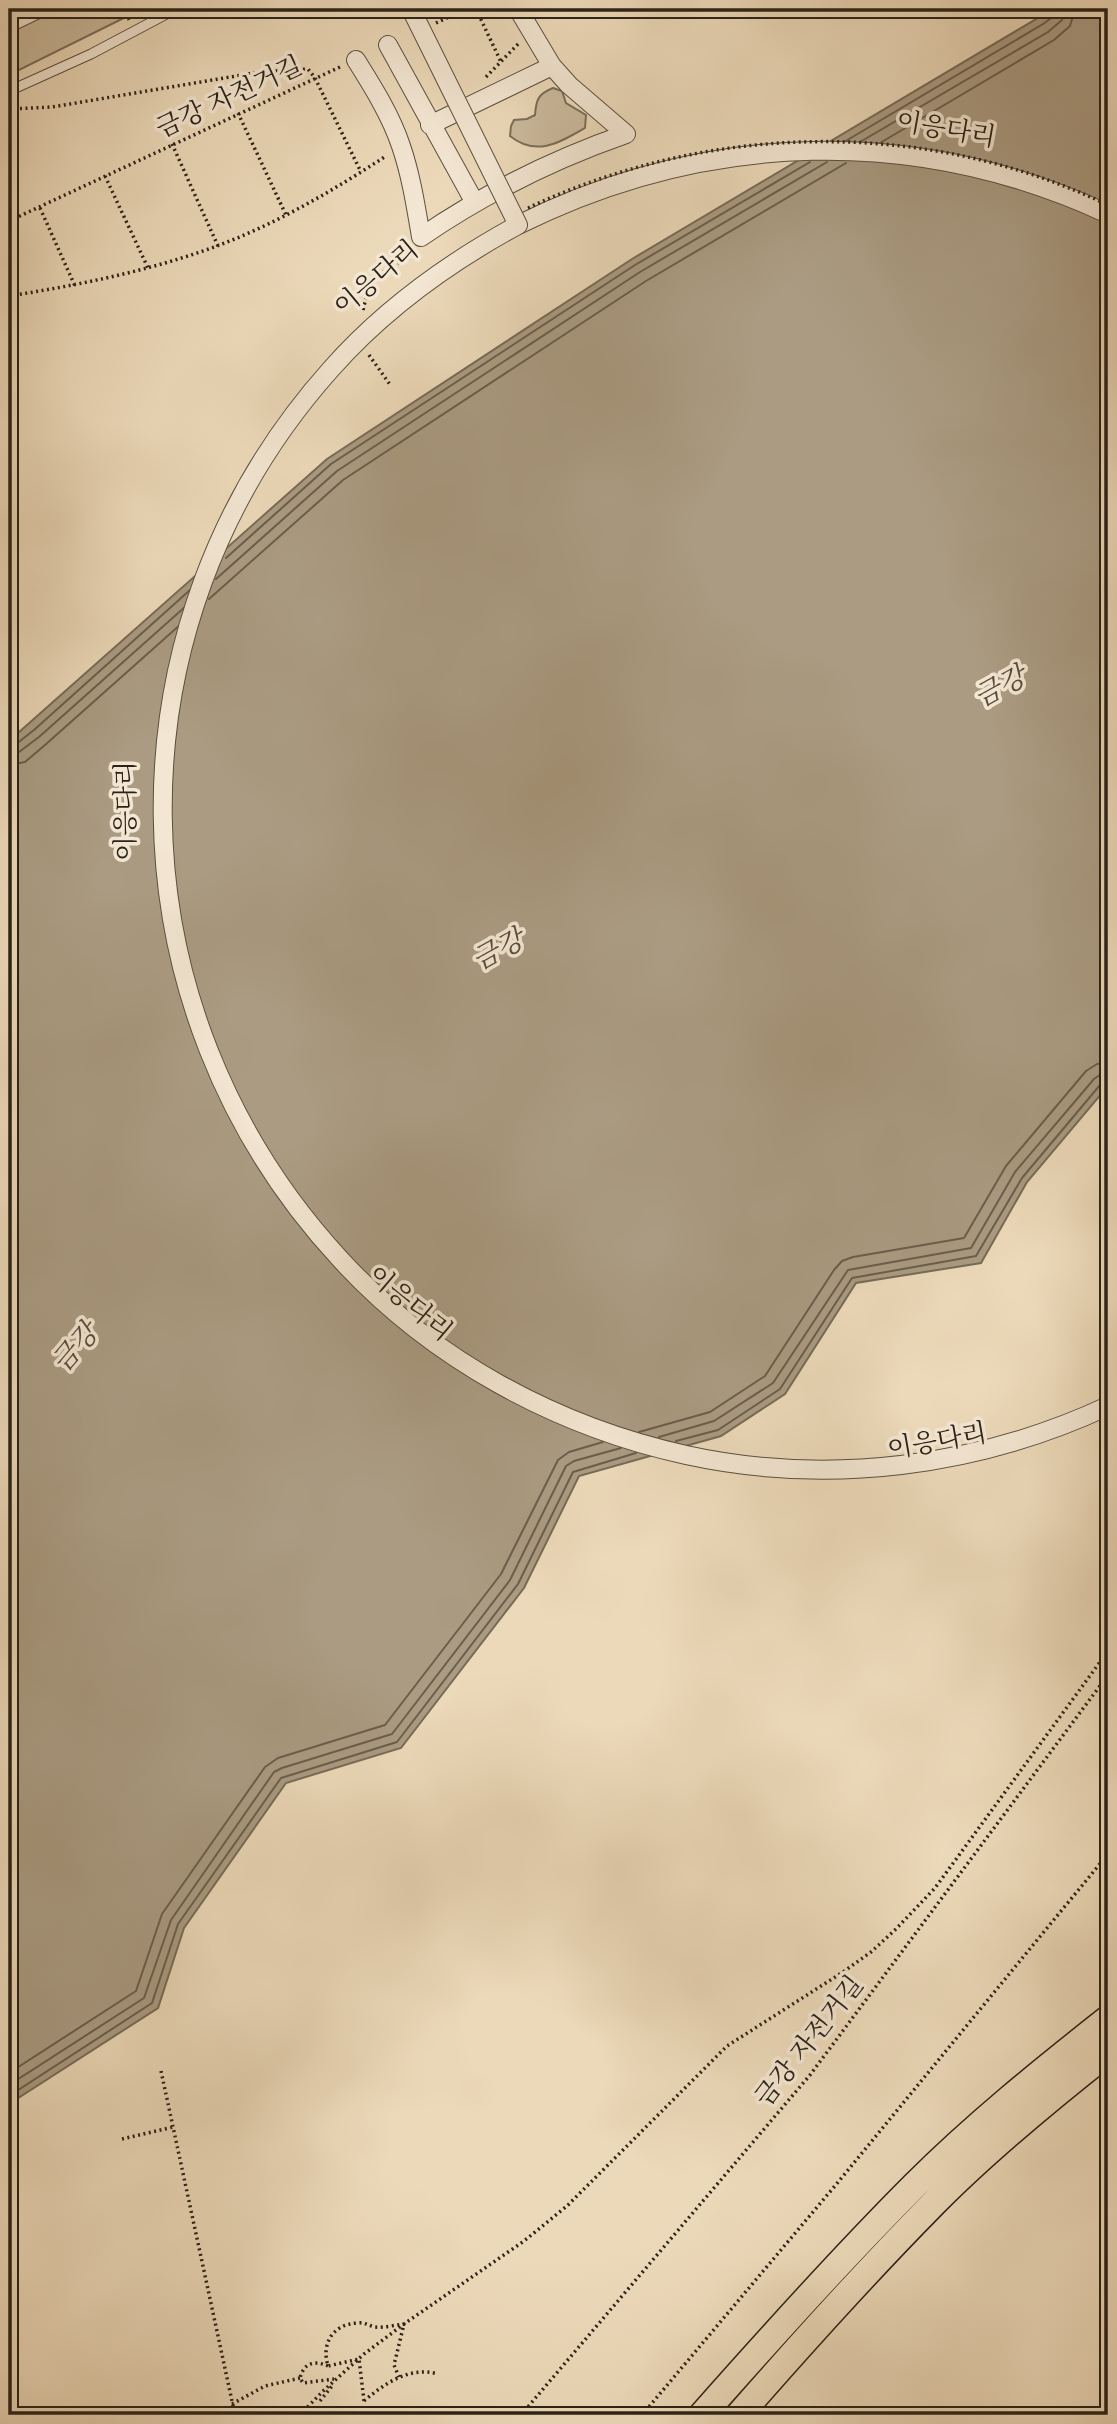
<svg xmlns="http://www.w3.org/2000/svg" width="1117" height="2424" font-family="Cardo,'Noto Serif KR',serif">
<rect width="100%" height="100%" fill="#ecd9b9"/>
<filter id="stains"><feTurbulence type="fractalNoise" baseFrequency=".00286" numOctaves="4"/><feColorMatrix values="0 0 0 0 .2 0 0 0 0 .09 0 0 0 0 .02 0 0 0 .5 -.17"/></filter>
<radialGradient id="worn" r=".72"><stop offset=".6" stop-color="#630" stop-opacity="0"/><stop offset="1" stop-color="#630" stop-opacity=".3"/></radialGradient>
<path fill="#cbba9d" stroke="#7b6e5a" stroke-width="2" d="M9,9H142L9,75Z
M553,88L562,91L566,103L586,115L585,128C559,143 536,157 510,136L511,126L514,120L527,119L535,115C536,100 538,94 553,88Z"/>
<path fill="#aa9b82" stroke="#776b57" stroke-width="2" d="M1053,9H1108V1086L1027,1182L981,1263L856,1283L785,1394L721,1436L579,1476L524,1588L401,1748L286,1783L184,1928L158,2008L9,2104V741L327,459L632,259Z"/>
<g fill="none" stroke-linecap="round" stroke-linejoin="round">
<path stroke="#6a5e4c" stroke-width="2" d="M844,142L1043,24L1054,16L1056,9
M860,142L1048,32L1062,20L1065,9
M880,143L1054,40L1070,26L1075,9
M226,558L331,464L635,265L810,162
M216,579L337,471L640,272L827,162
M209,599L343,480L646,281L846,163
M9,746L15,745L34,730L190,590
M9,755L19,752L39,737L186,606
M9,765L25,762L45,745L181,624
M639,1432L710,1412L765,1376L834,1270L842,1261L853,1257L964,1238L1006,1166L1086,1071L1097,1064L1108,1063
M659,1437L714,1421L773,1383L848,1270L971,1248L1015,1172L1094,1079L1101,1074L1108,1073
M676,1441L718,1430L780,1389L852,1278L976,1256L1022,1178L1100,1085L1108,1082
M9,2073L136,1991L162,1914L265,1767L278,1758L385,1725L501,1574L558,1460L569,1452L603,1442
M9,2085L144,1998L171,1920L274,1772L282,1768L392,1734L510,1580L566,1466L574,1461L621,1448
M9,2096L152,2003L178,1924L281,1778L397,1742L518,1584L573,1472L636,1453"/>
<g stroke="#5b5040" stroke-width="11">
<path id="lane" d="M9,91L91,54L176,9"/>
</g>
<g stroke="#5b5040" stroke-width="20">
<path id="street" d="M9,23L38,9
M388,45L475,203
M356,60C373,87 391,116 401,146C411,175 416,207 421,237C484,194 554,159 626,134L569,85L552,66L518,9
M430,125L552,66
M518,225C707,131 916,125 1108,214"/>
</g>
<g stroke="#2b2217" stroke-width="29">
<path id="primary" d="M702,2415C771,2337 841,2259 915,2185C975,2125 1042,2071 1108,2019
M739,2415C801,2344 864,2274 931,2206C985,2151 1047,2100 1108,2052"/>
</g>
<path stroke="#2b2217" stroke-width="3.5" stroke-dasharray="2 3.5" stroke-linecap="butt" d="M124,9L129,20
M476,9L501,62
M544,17L553,9
M436,23L466,9
M486,77L519,43
M9,109L52,107L260,72L308,69L315,78L361,172
M238,113L286,215
M172,144L218,246
M105,176L148,268
M40,208L75,286
M9,221L340,67
M9,296C79,285 149,271 217,246C276,224 334,190 386,156
M363,310C370,277 386,266 417,255
M369,355L391,386
M161,2071L235,2415
M122,2139L173,2127
M328,2366C314,2360 304,2363 300,2378L303,2383L334,2379
M320,2401L332,2386
M364,2401L359,2359L328,2366C321,2343 333,2324 358,2323C365,2322 369,2326 375,2327C384,2328 395,2325 404,2324L394,2365L399,2377
M364,2401C385,2383 410,2366 438,2374
M232,2404L265,2386L300,2378
M300,2415L322,2392L364,2354L404,2324L524,2241L567,2206L727,2046L843,1972L871,1952L896,1929L935,1888L1108,1651
M521,2415L810,2075L1108,1675
M642,2415L834,2187L1108,1854"/>
<use href="#lane" stroke="#f3e6d2" stroke-width="9"/>
<use href="#street" stroke="#f3e6d2" stroke-width="18"/>
<use href="#primary" stroke="#ecd9b9" stroke-width="26"/>
<g stroke="#5b5040" stroke-width="20" stroke-linecap="butt">
<path id="street-bridge" d="M411,9L518,225C448,263 384,309 331,369C102,625 108,1009 341,1260C432,1359 555,1426 686,1455C828,1486 977,1467 1108,1406"/>
</g>
<path stroke="#2b2217" stroke-width="3.5" stroke-dasharray="2 3.5" stroke-linecap="butt" d="M528,208C710,122 926,118 1108,205"/>
<use href="#street-bridge" stroke="#f3e6d2" stroke-width="18"/>
</g>
<g text-anchor="middle" dominant-baseline="central" stroke-width="7" stroke-linejoin="round" paint-order="stroke">
<g font-size="26" fill="#2b2217" stroke="#f3e6d2">
<text transform="translate(229 97) rotate(-25)">금강 자전거길</text>
<text transform="translate(946 129) rotate(10)">이응다리</text>
<text transform="translate(376 278) rotate(-40)">이응다리</text>
<text transform="translate(125 811) rotate(-90)">이응다리</text>
<text transform="translate(410 1303) rotate(40)">이응다리</text>
<text transform="translate(937 1441) rotate(-10)">이응다리</text>
<text transform="translate(809 2041) rotate(-52)">금강 자전거길</text>
</g>
<g font-size="28" font-style="italic" fill="#574c3c" stroke="#f3e6d2">
<text transform="translate(1000 687) rotate(-28)">금강</text>
<text transform="translate(498 950) rotate(-28)">금강</text>
<text transform="translate(75 1348) rotate(-49)">금강</text>
</g>
</g>
<rect width="1117" height="2424" fill="none" stroke="#ecd9b9" stroke-width="35"/>
<rect x="10" y="10" width="1096" height="2403" fill="none" stroke="#2b2217" stroke-width="3.5"/>
<rect x="18" y="18" width="1082" height="2389" fill="none" stroke="#2b2217" stroke-width="2"/>
<rect width="100%" height="100%" filter="url(#stains)"/>
<rect width="100%" height="100%" fill="url(#worn)"/>
</svg>
